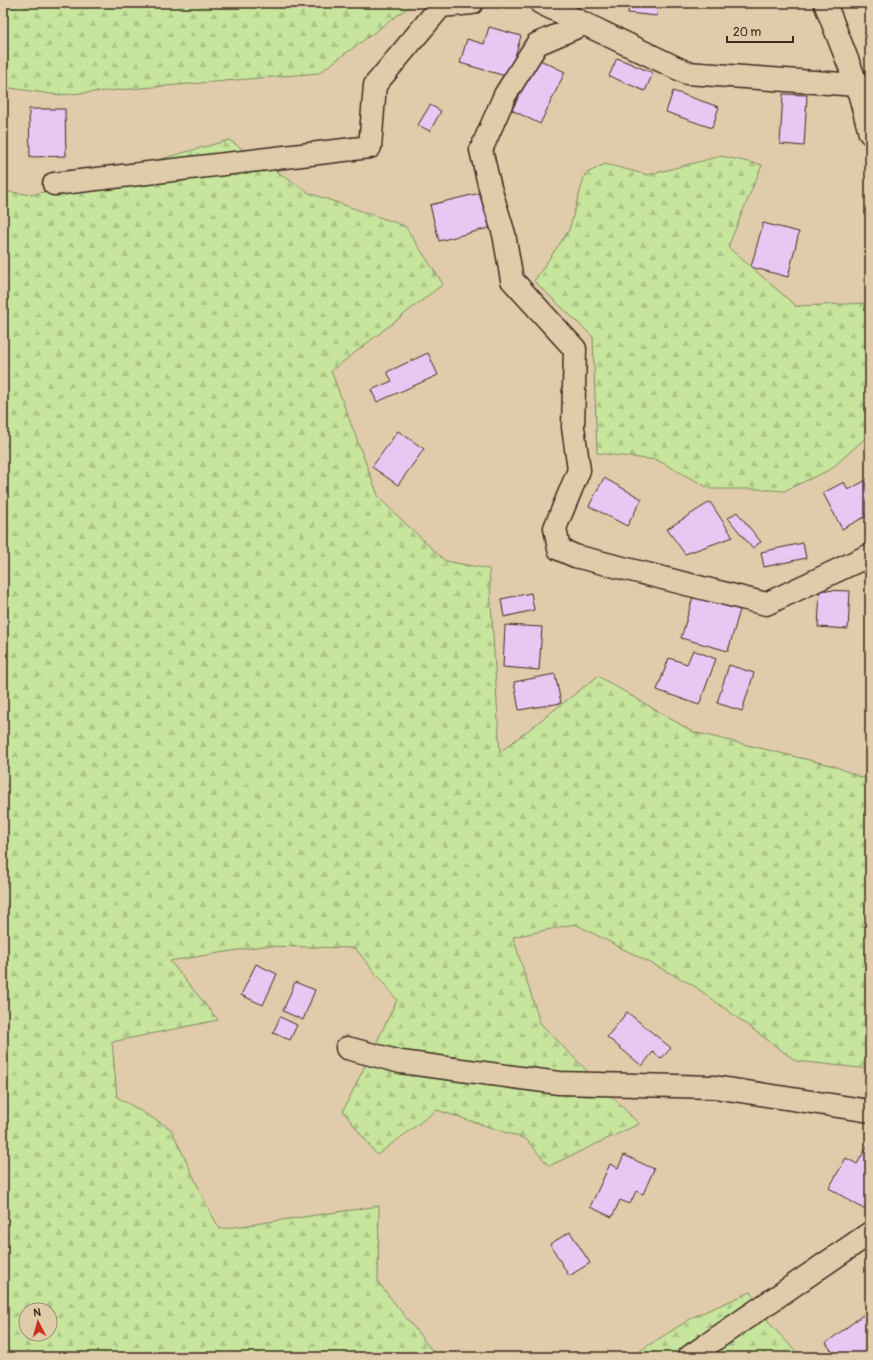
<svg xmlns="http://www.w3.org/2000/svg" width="873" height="1360" font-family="Pangolin,sans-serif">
<defs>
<pattern id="forest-firs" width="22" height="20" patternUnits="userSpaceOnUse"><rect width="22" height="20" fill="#c7e59d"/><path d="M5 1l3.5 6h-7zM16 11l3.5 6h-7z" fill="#acc587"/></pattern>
</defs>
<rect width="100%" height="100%" fill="#e0ccab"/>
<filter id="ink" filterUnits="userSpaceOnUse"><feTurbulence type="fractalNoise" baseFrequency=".025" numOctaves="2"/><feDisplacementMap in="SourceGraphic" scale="8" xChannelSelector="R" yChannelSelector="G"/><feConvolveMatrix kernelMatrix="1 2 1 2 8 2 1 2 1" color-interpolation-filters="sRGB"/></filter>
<g filter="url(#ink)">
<path fill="url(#forest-firs)" stroke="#81885e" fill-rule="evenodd" d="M3,3H414L319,73L59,95L3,87Z
M229,140L309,193L405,226L443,284L331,371L379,498L445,561L489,569L500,752L598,676L693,732L834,766L870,781V1069L796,1061L693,985L575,924L513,937L540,1023L639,1124L549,1166L526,1139L437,1110L377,1155L343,1111L397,1000L355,948L263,946L170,961L218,1020L112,1042L117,1097L171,1129L210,1212L220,1229L379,1206L378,1282L437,1357H3V191L32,195ZM26,1310H50V1334H26Z
M721,156L762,165L728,247L796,306L870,303V434L831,469L784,491L758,489H711L657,460L597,453L593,337L534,281L569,230L585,174L605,164L648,175Z
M751,1292L770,1324L801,1357H630L695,1316Z"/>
<path fill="#e9c7f3" stroke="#3b2a1e" d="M629,3H658L657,16L628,13Z
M489,27L521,36L509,77L460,63L467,39L484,44Z
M617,58L653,73L645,91L609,76Z
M538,59L565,72L540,124L512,110Z
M673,91L719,107L712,128L666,112Z
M783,94L807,95L804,146L780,144Z
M430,105L441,111L430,131L418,125Z
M29,109H65L66,156L30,157Z
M484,192L492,227L439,241L430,205Z
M763,223L799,232L788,277L751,267Z
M428,353L438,375L377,402L371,390L392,381L387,372Z
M398,431L424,449L398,485L372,467Z
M604,478L642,499L627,526L589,506Z
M870,478V514L842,529L823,493L844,482L848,490Z
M710,502L733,537L685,554L667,529Z
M737,512L761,542L752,548L728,518Z
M803,543L806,558L764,567L761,552Z
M820,590L850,591L848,629L818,627Z
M531,593L534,610L504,617L501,599Z
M693,597L740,610L728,651L681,638Z
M505,625L542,627L539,670L503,667Z
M693,650L716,659L699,705L657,690L669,658L687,664Z
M729,665L754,673L742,711L717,703Z
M555,674L561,703L519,710L514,682Z
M256,964L277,974L263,1005L241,995Z
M295,982L315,990L303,1020L283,1011Z
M627,1012L671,1048L661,1059L653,1052L642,1066L607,1037Z
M280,1017L297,1025L290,1040L273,1033Z
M870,1142V1206L867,1211L829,1188L846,1158L857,1164Z
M624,1155L654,1169L643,1194L636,1191L630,1204L620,1200L612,1217L590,1207L610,1164L618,1168Z
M570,1232L590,1263L569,1276L550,1244Z
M863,1315L870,1324V1357H836L826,1343Z"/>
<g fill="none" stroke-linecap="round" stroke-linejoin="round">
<g stroke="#3b2a1e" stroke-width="25">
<path id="street" d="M541,3L687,73L857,85
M825,3L857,85L870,133
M584,24L537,44L505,95L481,150L490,188L504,234L512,280L575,349L573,427L579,470L555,528L559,549L575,556L766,604L870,555
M54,184L370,147L375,85L441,6L472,3
M347,1048L401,1062L559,1083L714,1087L870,1111
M689,1357L870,1233"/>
</g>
<use href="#street" stroke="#e0ccab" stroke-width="22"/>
</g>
</g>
<rect width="873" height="1360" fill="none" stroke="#e0ccab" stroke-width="16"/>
<rect x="8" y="8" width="857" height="1344" fill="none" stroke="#3b2a1e" stroke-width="1.5" filter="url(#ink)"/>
<g transform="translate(38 1322) rotate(354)"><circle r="19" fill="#e0ccab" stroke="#9e8b73"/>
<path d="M0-3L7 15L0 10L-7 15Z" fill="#c8321e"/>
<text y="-6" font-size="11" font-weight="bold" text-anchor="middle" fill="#3b2a1e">N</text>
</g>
<path d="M727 36v6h66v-6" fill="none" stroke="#3b2a1e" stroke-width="2"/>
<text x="733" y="36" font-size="12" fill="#3b2a1e" stroke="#e0ccab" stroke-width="3" paint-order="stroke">20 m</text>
</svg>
